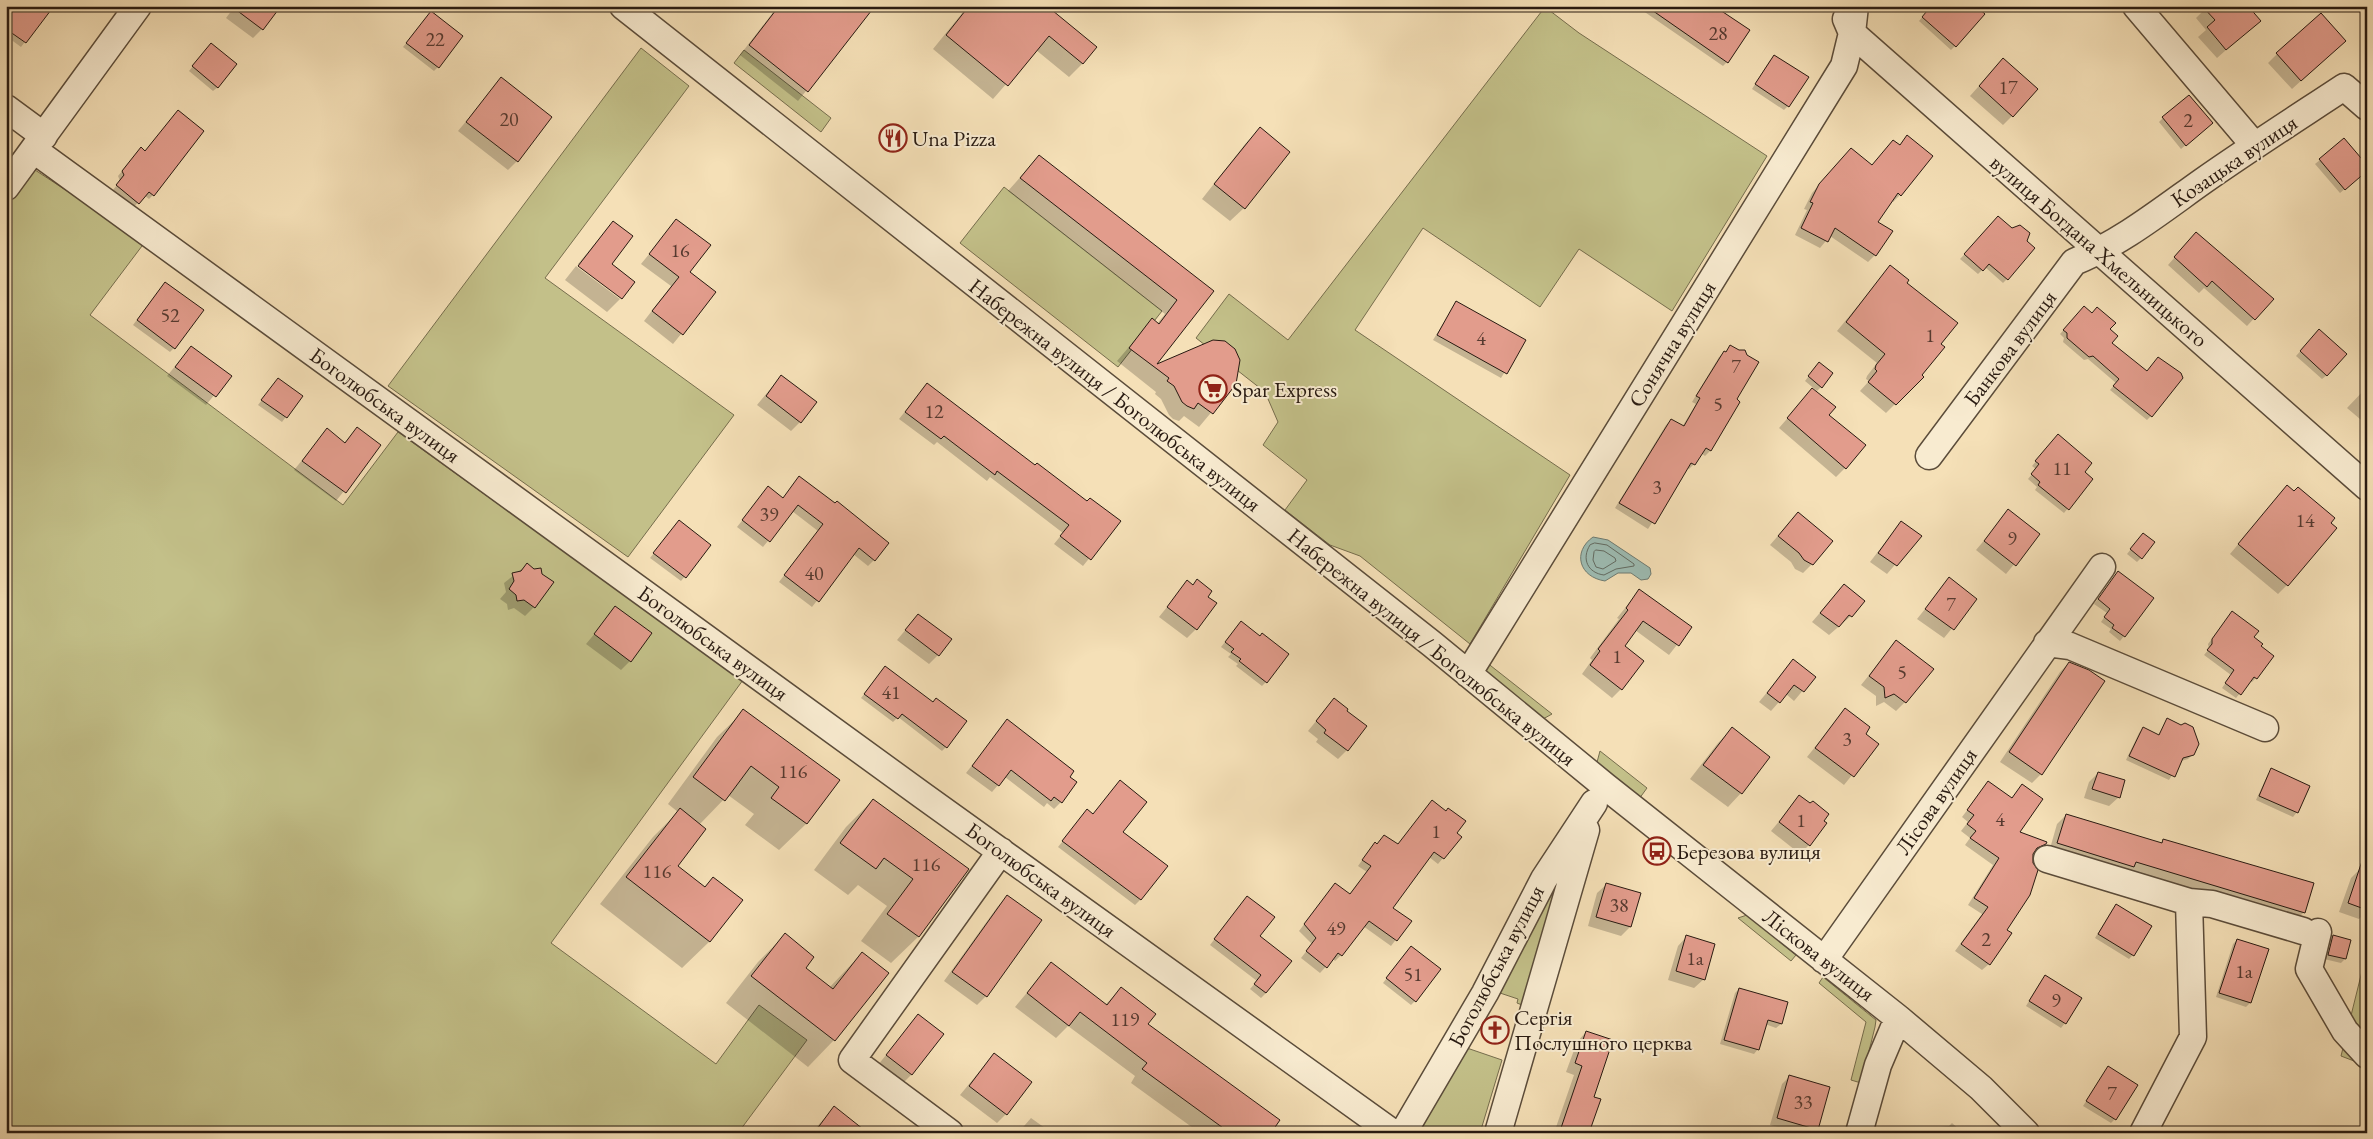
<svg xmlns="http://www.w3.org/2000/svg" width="2373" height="1139" font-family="'EB Garamond',serif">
<rect width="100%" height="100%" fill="#f5e0b7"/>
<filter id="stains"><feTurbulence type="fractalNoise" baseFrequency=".004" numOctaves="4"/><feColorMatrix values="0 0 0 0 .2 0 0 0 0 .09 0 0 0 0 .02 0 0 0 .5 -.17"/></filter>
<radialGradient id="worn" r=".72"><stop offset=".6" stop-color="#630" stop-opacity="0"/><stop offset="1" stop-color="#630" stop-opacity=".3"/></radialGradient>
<path fill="#c3c089" stroke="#766d4d" d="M1545,7L1579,33L1767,156L1672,311L1579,249L1540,307L1423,228L1355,330L1570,475L1470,644L1360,556L1330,545L1285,510L1307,480L1263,445L1278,422L1265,392L1196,338L1229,294L1288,340Z
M641,48L689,86L545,278L734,415L628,557L388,386Z
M744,50L831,118L821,132L734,63Z
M32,168L145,242L90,315L343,505L398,432L743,680L551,943L716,1064L759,1005L807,1040L738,1133H6V203Z
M1004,187L1162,311L1118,367L960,243Z
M1486,662L1552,714L1543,719L1489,677L1486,670Z
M1600,751L1647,788L1639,799L1596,766Z
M1551,895H1553L1522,1005L1517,1003L1518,999L1500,993L1498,997L1493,996Z
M1747,915L1796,955L1791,961L1738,918Z
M2367,951V1066L2341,1056Z
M1823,977L1876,1020L1875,1027L1861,1083L1851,1080L1866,1022L1819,983Z
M1464,1047L1502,1060L1480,1133H1419Z"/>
<path fill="#9dbcb3" stroke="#6e7b72" d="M1593,537L1608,540L1650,568L1651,574L1648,579L1641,580L1631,573H1618L1605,581C1579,577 1572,552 1593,537Z"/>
<path fill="#0003" d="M6,6L49,10L21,47L6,36Z
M235,6L262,29L253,38L226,18Z
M778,6H873L798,101L740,55Z
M968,6H1045L1083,63L1069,77L1036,50L993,99L933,49Z
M1636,6H1711L1727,62L1723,66Z
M1932,6L1955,46L1951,50L1919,21Z
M2205,9L2259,21L2217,58L2198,37L2206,30L2196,18Z
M431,13L438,67L434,71L403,47Z
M207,49L218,87L213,91L189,71Z
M2335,50L2292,89L2268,63L2277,54Z
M1770,60L1788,106L1784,110L1752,89Z
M1994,69L2012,116L2003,125L1970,96Z
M501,79L517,161L508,170L458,131Z
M2163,118L2207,127L2181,149L2159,122Z
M1260,129L1244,208L1230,221L1202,199L1246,143Z
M1908,137L1931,156L1900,195L1893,202L1891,200L1876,222L1875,255L1868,262L1830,236L1820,248L1795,235L1807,210L1804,209L1812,193L1844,156L1872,166L1893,141L1899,146Z
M137,153L153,195L149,199L144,195L134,207L113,190L120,181L118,176Z
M1039,156L1212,291L1153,367L1213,341L1235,384L1199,427L1184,416L1179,421L1173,419L1169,415L1161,399L1155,394L1156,392L1117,361L1152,320L1157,324L1165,314L1008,191Z
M2320,160L2364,173L2340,193L2315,164Z
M1999,218L2007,279L2003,283L1985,267L1978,274L1960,259Z
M676,221L688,273L715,292L673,344L644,321L671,286L641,264Z
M613,222L610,264L633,282L621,298L578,264Z
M2189,241L2272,299L2247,326L2204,288L2199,293L2168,265Z
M576,266L620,299L607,312L565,280Z
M1890,267L1906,283L1939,344L1920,375L1922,377L1886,413L1860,391L1869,381L1866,379L1867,376L1877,363L1837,331Z
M161,288L174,348L170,352L133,325Z
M1456,303L1524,341L1501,378L1433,340Z
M2080,312L2108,329L2110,343L2151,416L2147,420L2110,390L2116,383L2088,359L2084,360L2063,342L2064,338L2060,334Z
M2315,335L2327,375L2322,379L2296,356Z
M191,347L230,376L206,405L167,376Z
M1731,347L1735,400L1739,402L1710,451L1705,456L1701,453L1694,464L1689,469L1687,468L1648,529L1615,508L1666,425L1671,420L1682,427L1696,404L1692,402L1719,357Z
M1815,368L1821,387L1817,391L1805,381Z
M781,376L800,422L791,431L757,405Z
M278,379L301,397L282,422L258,405Z
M927,384L1035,466L1087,503L1119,521L1083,566L1054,544L1063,533L990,477L987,481L937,442L934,445L899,419Z
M2367,387V425L2347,408Z
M1812,390L1828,415L1845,468L1836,477L1779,428Z
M357,429L380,446L336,501L294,470L327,430L344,443Z
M2054,440L2092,479L2064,513L2035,490L2037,487L2028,479L2036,469L2032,466Z
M794,484L874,560L868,566L853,554L812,607L779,582L818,531L792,511L763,547L737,527L768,488L782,499Z
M2287,486V585L2278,594L2230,554Z
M2009,511L2038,535L2006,574L1976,550Z
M1798,513L1812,564L1803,573L1795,569L1791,562L1770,545Z
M1901,522L1899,560L1887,574L1870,562Z
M675,526L710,545L681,581L650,558Z
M2139,539L2141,558L2137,562L2127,554Z
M527,565L534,607L525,616L514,608L508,610L507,604L500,599L506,592L504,583Z
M2114,577L2153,599L2120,641L2109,632L2111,629L2101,622L2107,613L2094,604Z
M1949,579L1976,599L1944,638L1917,619Z
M1187,582L1196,629L1187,638L1159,617Z
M1844,585L1851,616L1829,635L1812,622Z
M1639,591L1690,628L1669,655L1635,630L1623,646L1621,689L1612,698L1582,674L1592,660L1590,658L1619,619L1617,618Z
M616,608L630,661L621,670L586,644Z
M918,615L938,655L929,664L897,640Z
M2228,617L2272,656L2256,678L2252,682L2250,681L2236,698L2222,688L2231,675L2204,655L2209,649L2208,644Z
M1237,627L1266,682L1262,686L1236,666L1238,664L1228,657L1231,654L1221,647Z
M1896,642L1905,702L1896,711L1884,702L1876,706V696L1861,685Z
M1793,661L1814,677L1794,701L1786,694L1771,711L1759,702Z
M2069,663L2041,774L2032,783L2000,762L2060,672Z
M881,672L946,747L942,751L898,717L893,722L861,698Z
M1334,699L1347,750L1338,759L1316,742L1318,739L1308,731Z
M1845,710L1864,734L1877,744L1844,785L1807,757Z
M744,711L838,780L806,824L779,850L745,825L754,814L728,795L699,825L676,866L704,888L713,878L741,900L709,942L682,968L600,904L653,837L678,812L668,804L717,737Z
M2167,720L2193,754L2188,759L2181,761L2169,780L2126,760L2139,733L2143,728L2158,735Z
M1007,721L1068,777L1061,802L1054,809L1047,803L1044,807L1005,777L992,792L966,773Z
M1732,729L1741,793L1728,807L1690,779L1718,743Z
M2272,770L2297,812L2293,817L2256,800L2268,774Z
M2098,773L2119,797L2109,806L2084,798L2089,782Z
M1988,783L2011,799L2022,786L2018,833L2045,844L2038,851L2032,853L2031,863L2005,930L1989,964L1982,970L1955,951L1982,914L1968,905L1993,865L1965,845L1970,838L1961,831L1968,822L1962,817Z
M1800,796L1809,845L1800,854L1771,831Z
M873,800L967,870L918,937L891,963L861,941L887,906L858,885L848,895L814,870L846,827Z
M1432,802L1455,834L1443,858L1438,864L1429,857L1391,908L1410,921L1391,946L1363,926L1341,955L1335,961L1333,959L1320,973L1301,958L1312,944L1299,931L1330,890L1349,895L1367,872L1358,866L1370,849L1375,844L1397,845Z
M1087,811L1121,832L1140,900L1135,905L1058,847Z
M2066,815L2160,844L2164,840L2304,912L2295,921L2049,852L2057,824Z
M2360,869L2367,871V911L2359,919L2339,912L2351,878Z
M1607,884L1630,927L1621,936L1588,926L1597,893Z
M1007,897L986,996L977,1005L944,981L998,906Z
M1243,902L1259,936L1266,993L1261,998L1250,989L1257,981L1210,945Z
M2112,910L2133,955L2129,959L2095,938Z
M785,935L804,968L829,988L862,953L887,973L834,1040L808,1067L726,1003L758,962Z
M1687,936L1704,979L1694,988L1668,980L1678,946Z
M2333,936L2345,959L2341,963L2324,959L2329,940Z
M2237,940L2267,950L2250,1003L2246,1007L2216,997L2233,944Z
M1407,951L1415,1001L1411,1005L1383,983Z
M1051,964L1105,1005L1121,989L1146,1025L1273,1133H1200L1131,1083L1135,1076L1068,1026L1056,1038L1015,1007Z
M2041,981L2065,1023L2061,1028L2026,1006Z
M1739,989L1787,1003L1781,1024L1776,1028L1765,1024L1758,1049L1754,1054L1720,1044L1735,993Z
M918,1015L912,1074L903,1083L878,1065Z
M1586,1032L1592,1098L1588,1133H1554L1574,1075L1566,1072L1577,1042Z
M994,1054L1006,1114L997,1123L960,1095Z
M2108,1068L2115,1119L2111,1123L2083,1106Z
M1790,1076L1829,1088L1815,1133H1781L1782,1128L1770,1125L1782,1084Z
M834,1108L866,1133H811Z
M1031,1118L1052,1133H1018Z
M1952,1123L1963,1133H1934L1940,1127L1949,1126Z"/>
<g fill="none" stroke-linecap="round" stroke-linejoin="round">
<path stroke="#626b62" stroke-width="1" d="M1595,543L1607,545L1634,564V566L1616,569L1604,575C1588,573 1581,559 1590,545Z
M1596,550L1604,551L1615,558L1616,561L1603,569L1596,567L1593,560L1594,552Z"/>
</g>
<path fill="#e29c8c" stroke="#281a11" d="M6,6H54L26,43L6,29Z
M231,6H281L263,30Z
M779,6H875L808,92L749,45Z
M969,6H1047L1097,47L1083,64L1049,36L1008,86L946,35Z
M1646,6H1714L1750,30L1728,63Z
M1931,6H1976L1985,14L1956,47L1922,17Z
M2202,6H2248L2261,21L2226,50L2207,27L2215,20Z
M431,11L463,36L439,68L406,43Z
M2321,13L2346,41L2301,81L2276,53Z
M211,43L237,64L218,88L192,66Z
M1774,55L1809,77L1789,107L1755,84Z
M2003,58L2038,89L2013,117L1979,86Z
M501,77L552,117L518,162L466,122Z
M2189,95L2213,123L2186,146L2162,117Z
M178,110L204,131L154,196L149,192L139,204L116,185L124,175L122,171L141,147L145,151Z
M1260,127L1290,152L1245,209L1214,184Z
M1907,135L1933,156L1901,196L1898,193L1878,222L1893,231L1876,256L1835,228L1828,242L1801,228L1813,203L1810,202L1819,184L1851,148L1872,165L1893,140L1900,145Z
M2344,138L2367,165V171L2345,190L2319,159Z
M1039,155L1214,291L1157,364L1213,340L1225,341L1235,349L1240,360L1236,384L1213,414L1198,403L1194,409L1187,406L1182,402L1174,386L1167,381L1169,378L1129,348L1152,318L1159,324L1177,300L1020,178Z
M1998,216L2012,228L2020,225L2030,233L2027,241L2035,248L2008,280L1989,264L1983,271L1964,254Z
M676,219L711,245L690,272L716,292L683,335L652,311L679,277L649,254Z
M613,221L633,236L612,264L635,282L622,299L578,266Z
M2196,232L2274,299L2255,320L2212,281L2207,287L2174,257Z
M1890,265L1909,280L1907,283L1958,323L1941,344L1945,347L1922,375L1924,377L1896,405L1868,382L1877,371L1875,369L1876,365L1885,354L1846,322Z
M165,282L204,310L175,349L137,320Z
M1456,301L1526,340L1507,374L1437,335Z
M2084,306L2092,313L2097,307L2116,323L2110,329L2118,336L2112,343L2147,371L2158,357L2181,373L2183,378L2152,417L2113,386L2119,379L2093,356L2089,357L2067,338V333L2063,330Z
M2319,329L2347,354L2327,376L2300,351Z
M1730,345L1739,350H1745L1747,355L1759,362L1737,399L1740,402L1711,451L1706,448L1695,465L1691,463L1655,524L1619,503L1671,419L1684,426L1700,398L1696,396L1724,351L1726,352Z
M191,346L232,376L216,397L175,367Z
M1819,362L1833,373L1822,388L1808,376Z
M781,375L817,402L801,423L766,396Z
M278,378L303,396L287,418L261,400Z
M927,383L1035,465L1037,463L1087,501L1090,498L1121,521L1091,560L1060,536L1069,525L997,471L995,475L944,436L941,439L905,412Z
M1812,388L1836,407L1829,415L1866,445L1846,469L1787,418Z
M357,427L381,445L346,493L302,461L327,428L345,443Z
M2058,434L2092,463L2085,472L2093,479L2069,510L2038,485L2040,482L2031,474L2039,464L2035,461Z
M799,476L835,503L837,501L889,543L875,561L859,548L819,602L784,575L823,524L798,505L770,542L742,520L768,486L783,498Z
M2287,485L2294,491L2298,487L2335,518L2331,523L2337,528L2288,586L2238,544Z
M2008,509L2040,534L2016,566L1984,541Z
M1798,512L1833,541L1813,565L1804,560L1799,553L1778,536Z
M679,520L711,545L686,578L653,553Z
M1901,521L1922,536L1897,566L1878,553Z
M2143,533L2155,542L2142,559L2130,549Z
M527,563L534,569L541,568L542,574L554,582L535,608L524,600L517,601L516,595L509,589L514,581L512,573L521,571Z
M2118,571L2154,598L2125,637L2112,628L2114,625L2104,617L2110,609L2098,599Z
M1949,577L1977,599L1954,630L1925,609Z
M1197,579L1212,591L1208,597L1217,603L1197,630L1167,607L1187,580L1193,585Z
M1844,584L1865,601L1852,617L1849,615L1839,627L1820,613Z
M1639,589L1692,627L1679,646L1643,621L1625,646L1644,661L1622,690L1590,665L1600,651L1598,649L1628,610L1626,608Z
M615,606L652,633L631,662L594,634Z
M2232,611L2259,631L2254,637L2263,644L2261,646L2274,656L2257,679L2254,677L2241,695L2225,683L2234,670L2207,650L2212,644V639Z
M918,614L952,639L939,656L905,630Z
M1241,621L1260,636L1262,633L1289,654L1267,683L1239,661L1241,659L1231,652L1234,649L1225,642Z
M1896,640L1934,669L1906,703L1894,694L1885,698L1884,687L1869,676Z
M1793,659L1816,677L1804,692L1794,685L1780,703L1767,693Z
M2069,662L2089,670L2105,681L2042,775L2009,752Z
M885,666L933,702L936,698L967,721L947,748L902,714L898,719L864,694Z
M1334,698L1348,709L1347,711L1367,726L1348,751L1324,733L1326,730L1316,721Z
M1845,708L1870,727L1866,734L1879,744L1854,777L1815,748Z
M743,709L840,780L807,824L771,798L779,787L751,766L725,801L693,777Z
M2167,718L2181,725L2185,723L2193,727L2199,744L2194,755L2183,758L2175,777L2129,756L2143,727L2159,735Z
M1007,719L1074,771L1070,777L1077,782L1062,803L1054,797L1051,801L1011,770L999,786L972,766Z
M1732,727L1770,757L1742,794L1703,765Z
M2271,768L2310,786L2298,813L2259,796Z
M2098,772L2125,780L2120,798L2092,789Z
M1120,780L1147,802L1123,832L1168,866L1141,900L1062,841L1087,809L1093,814Z
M1988,781L2012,798L2022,784L2043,799L2020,832L2047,842L2046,844L2037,848L2033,854V863L2038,870L2030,895L2007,930L2012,933L1990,965L1961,944L1988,907L1974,898L1999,858L1970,838L1976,831L1967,824L1974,815L1967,810Z
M1799,795L1810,803L1813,801L1829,814L1824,821L1827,823L1810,846L1779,822Z
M873,799L969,869L919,937L887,914L913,879L884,858L876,869L840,843Z
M1432,800L1446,811L1448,808L1466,821L1457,833L1462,837L1444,859L1434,852L1393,908L1412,921L1397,941L1369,921L1342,956L1338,953L1327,968L1306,951L1316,938L1304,924L1335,883L1350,894L1371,866L1362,860L1375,842L1377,844L1384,835L1398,844Z
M680,808L706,829L678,866L705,887L713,877L743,900L710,942L626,877Z
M2066,814L2162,843L2163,839L2314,883L2305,913L2136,862L2134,867L2057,843Z
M2364,855H2367V910L2348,903Z
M1606,883L1641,893L1631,927L1596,917Z
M1007,895L1042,920L987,997L952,972Z
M1247,896L1275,917L1260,936L1292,961L1266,993L1254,984L1261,975L1214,939Z
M2116,904L2152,926L2134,956L2098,934Z
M785,933L814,957L806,968L833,989L862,952L889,973L835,1041L751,976Z
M1686,935L1715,944L1705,980L1676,971Z
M2333,935L2351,940L2346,959L2328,955Z
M2237,939L2269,949L2251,1003L2219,993Z
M1411,946L1441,969L1416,1002L1386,978Z
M1051,962L1107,1005L1121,987L1156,1014L1148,1024L1280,1120L1271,1133H1230L1142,1069L1147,1063L1080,1012L1069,1026L1027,993Z
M2045,975L2082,998L2066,1024L2029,1001Z
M1739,988L1788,1002L1782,1024L1768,1020L1759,1050L1724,1040Z
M918,1014L944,1034L912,1075L886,1055Z
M1586,1031L1613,1040L1594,1097L1601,1099L1589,1133H1574L1561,1128L1582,1066L1575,1063Z
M994,1053L1032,1082L1007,1115L969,1086Z
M2108,1066L2138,1085L2116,1120L2086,1101Z
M1789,1075L1830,1087L1818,1130L1777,1118Z
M834,1106L868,1133H814Z"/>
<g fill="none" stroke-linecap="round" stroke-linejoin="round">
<g stroke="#5b4c3a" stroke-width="29">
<path id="minor" d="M623,6L1432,644L1605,786L1898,1018L1981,1088L2026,1133
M2136,6L2254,145
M1846,19L1852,33L2367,487
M6,108L44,136
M34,150L922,795L1393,1133
M6,187L138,6
M1929,456L2074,262C2121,243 2162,210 2203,181C2250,148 2297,118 2344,87L2367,107
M2047,643L2070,646L2265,728
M1468,674L1844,66L1852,33L1855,6
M2047,859L2189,902L2212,904L2303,931
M2318,932L2309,969L2345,1031L2367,1055
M1824,960L2102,567
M950,1133L852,1060L1001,851
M1403,1133L1485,993L1544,879L1594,803
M1498,1133L1586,830
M1859,1133L1878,1065L1898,1018
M2143,1133L2193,1037L2189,902"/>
</g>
<use href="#minor" stroke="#f8ebd0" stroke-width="26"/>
</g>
<defs>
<g id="restaurant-ring" transform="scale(1.4375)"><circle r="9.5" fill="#f8ebd0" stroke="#8f2418" stroke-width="1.5"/><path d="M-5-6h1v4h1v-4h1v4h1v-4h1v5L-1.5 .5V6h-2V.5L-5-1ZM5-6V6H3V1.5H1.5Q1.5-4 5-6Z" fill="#8f2418"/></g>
<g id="supermarket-ring" transform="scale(1.4375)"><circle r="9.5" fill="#f8ebd0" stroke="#8f2418" stroke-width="1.5"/><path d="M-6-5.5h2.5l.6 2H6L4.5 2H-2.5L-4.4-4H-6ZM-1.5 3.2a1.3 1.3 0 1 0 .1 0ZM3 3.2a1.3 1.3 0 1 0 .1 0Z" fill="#8f2418"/></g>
<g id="bus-ring" transform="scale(1.4375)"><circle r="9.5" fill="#f8ebd0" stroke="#8f2418" stroke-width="1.5"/><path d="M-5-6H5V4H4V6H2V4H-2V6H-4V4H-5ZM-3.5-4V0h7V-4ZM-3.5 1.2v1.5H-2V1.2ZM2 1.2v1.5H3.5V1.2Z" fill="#8f2418"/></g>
<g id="church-ring" transform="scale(1.4375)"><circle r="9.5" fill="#f8ebd0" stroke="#8f2418" stroke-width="1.5"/><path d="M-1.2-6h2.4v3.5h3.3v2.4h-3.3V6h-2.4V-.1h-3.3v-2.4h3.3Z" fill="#8f2418"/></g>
</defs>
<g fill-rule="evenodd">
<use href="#restaurant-ring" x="893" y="138"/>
<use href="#supermarket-ring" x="1213" y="389"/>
<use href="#bus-ring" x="1657" y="851"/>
<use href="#church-ring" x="1495" y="1030"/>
</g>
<g text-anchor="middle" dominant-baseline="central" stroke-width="4" stroke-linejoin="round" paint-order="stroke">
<g font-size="20" fill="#563a30">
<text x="1718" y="33">28</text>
<text x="435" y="39">22</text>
<text x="2008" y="87">17</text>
<text x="509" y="119">20</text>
<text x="2188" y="120">2</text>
<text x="680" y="250">16</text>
<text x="170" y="315">52</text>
<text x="1930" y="335">1</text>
<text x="1481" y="338">4</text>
<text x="1736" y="366">7</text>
<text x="1718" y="404">5</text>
<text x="934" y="411">12</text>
<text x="2062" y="468">11</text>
<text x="1657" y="487">3</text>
<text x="769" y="514">39</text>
<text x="2305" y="520">14</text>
<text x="2012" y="538">9</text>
<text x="814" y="573">40</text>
<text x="1951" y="604">7</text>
<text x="1617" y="656">1</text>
<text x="1902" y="672">5</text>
<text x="891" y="692">41</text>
<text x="1847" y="739">3</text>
<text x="793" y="771">116</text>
<text x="2000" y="819">4</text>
<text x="1801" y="820">1</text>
<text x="1436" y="831">1</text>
<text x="926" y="864">116</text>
<text x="657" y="871">116</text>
<text x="1619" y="905">38</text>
<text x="1336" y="928">49</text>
<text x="1986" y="939">2</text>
<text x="1695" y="958">1а</text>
<text x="2244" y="971">1а</text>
<text x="1413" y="974">51</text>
<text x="2056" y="1000">9</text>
<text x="1125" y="1019">119</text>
<text x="2112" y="1093">7</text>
<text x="1803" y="1102">33</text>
</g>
<g font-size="22" fill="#281a11" stroke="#f8ebd0" text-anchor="start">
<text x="912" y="138">Una Pizza</text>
<text x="1232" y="389">Spar Express</text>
<text x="1676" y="851">Березова вулиця</text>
<text x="1514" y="1017">Сергія<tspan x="1514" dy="25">Послушного церква</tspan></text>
</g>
<g font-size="22" fill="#281a11" stroke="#f8ebd0">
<text transform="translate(2234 161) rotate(-34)">Козацька вулиця</text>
<text transform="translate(2099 251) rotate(41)">вулиця Богдана Хмельницького</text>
<text transform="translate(1672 344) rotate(-58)">Сонячна вулиця</text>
<text transform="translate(2010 348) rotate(-53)">Банкова вулиця</text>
<text transform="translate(1115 395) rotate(38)">Набережна вулиця / Боголюбська вулиця</text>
<text transform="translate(385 405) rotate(36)">Боголюбська вулиця</text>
<text transform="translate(713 643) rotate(36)">Боголюбська вулиця</text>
<text transform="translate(1432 647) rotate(39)">Набережна вулиця / Боголюбська вулиця</text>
<text transform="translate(1936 801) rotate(-55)">Лісова вулиця</text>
<text transform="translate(1041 880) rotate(36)">Боголюбська вулиця</text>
<text transform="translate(1819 955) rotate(38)">Ліскова вулиця</text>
<text transform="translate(1496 966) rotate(-62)">Боголюбська вулиця</text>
</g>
</g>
<rect width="2373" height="1139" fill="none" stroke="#f5e0b7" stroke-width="25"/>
<rect x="8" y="8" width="2358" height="1124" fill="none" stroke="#281a11" stroke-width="2.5"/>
<rect x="12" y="12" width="2348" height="1114" fill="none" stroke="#281a11"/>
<rect width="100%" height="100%" filter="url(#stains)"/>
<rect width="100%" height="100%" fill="url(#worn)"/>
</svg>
